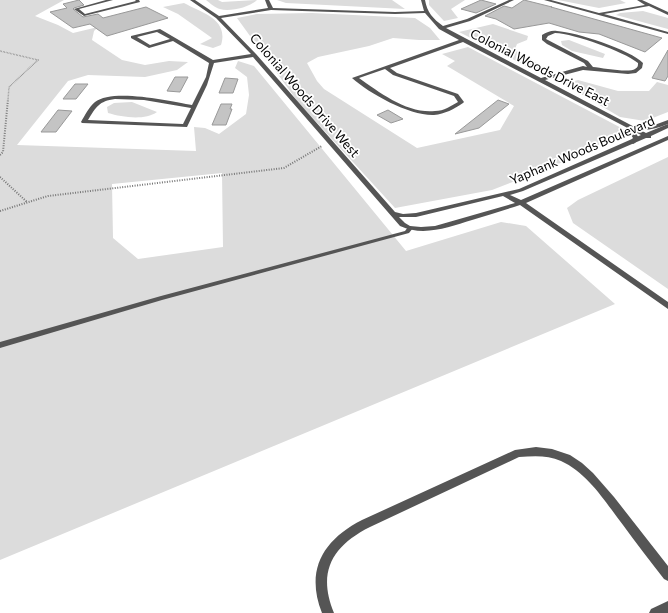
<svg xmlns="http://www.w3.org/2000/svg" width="668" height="613" font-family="Commissioner,sans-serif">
<rect width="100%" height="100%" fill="#fff"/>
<path fill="#dcdcdc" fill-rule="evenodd" d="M0,0H64L35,16L58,25L73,33L98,27L94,31L92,40L122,60L145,65L169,61L188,62L177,70L145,77L88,75L68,81L17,145L196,151L194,127L205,128L219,134L246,114L249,95L247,77L235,68L238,61L254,66L406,251L501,222L526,226L615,304L0,560ZM222,173L223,247L138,259L113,238L112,184Z
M206,0H218L222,2L257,0C250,7 230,12 220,9C215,8 210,3 206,0Z
M277,0H392L405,9L286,3Z
M429,0H465L451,9L458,18L444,21L429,5Z
M558,0H620L626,3L599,8Z
M184,3C202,13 229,19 221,45L213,48L200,44L212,38L178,14L163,7Z
M643,11L668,18V29L616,15L620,13Z
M312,13L415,18L430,28L440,40H419L393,38L369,46L318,57L307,63L317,81L324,89L417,148L500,130L514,106L447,66L455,61L442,54L468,47L627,131L563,162L492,190L395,208L298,102L237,18L257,14Z
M493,24L528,36L527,40L517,44L515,49L543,67L540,70L530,68L459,32Z
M569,40L605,54L603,58L572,51L562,45L561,41Z
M578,80L618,91H649L657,82L668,85V112L645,121L620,117L564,84Z
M132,102L157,112C144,121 122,117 108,113L107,107L114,103Z
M668,157V289L573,223L567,208L578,200Z"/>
<path fill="#c4c4c4" stroke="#999" d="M79,0L84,5L74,8L73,9L83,17L98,14L103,18L146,7L168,18L107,36L90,24L73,28L50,12L67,8L63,4Z
M481,0L496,4L476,13L461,9Z
M524,0L552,7H551L662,38L645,52L599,34L579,32L549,23L514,29L496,19L485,16L504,6L512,8Z
M668,50V76L665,81L652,78Z
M175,77H188L180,92L167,91Z
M225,78L238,79L233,93H219Z
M75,84H88L76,99H63Z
M498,100L509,104L479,128L455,134Z
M221,104H232L230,109H232L226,125H212Z
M58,110L72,111L56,132H41Z
M388,110L403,119L391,123L377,115Z"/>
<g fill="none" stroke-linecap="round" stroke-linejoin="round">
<path stroke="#777" stroke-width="1.5" stroke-dasharray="0.5 1" stroke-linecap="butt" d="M0,51L38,60L9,87L8,100"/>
<path stroke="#777" stroke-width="2" stroke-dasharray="1 1.5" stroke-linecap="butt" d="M0,155L3,152L8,99
M0,177L27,202
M0,211L48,196L284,168L322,146"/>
<path fill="#555" fill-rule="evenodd" d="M410,226L413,228L409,233L162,300L0,348V342L161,296L405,231L408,227Z"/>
<path fill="#555" fill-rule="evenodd" d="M106,0H113L79,9L85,14L136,1L135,0H139L140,2L84,16L74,9Z
M190,0H195L219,16L268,8L265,0H269L273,8L395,12L424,11L421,0H425C427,12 433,19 443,26L467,19L509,0H514L470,21L446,28L541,78L583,66L587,67L584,63L547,44L542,40V35C547,32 552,30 557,31C576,32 631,50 643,63L642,68L636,73L628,74L583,70L545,80L646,133L668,124V128L651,136V138H646L523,191L510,195L521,200L668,136V140L526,203L668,302V309L520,205C504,210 488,215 472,220C449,227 424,237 400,226L253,57L214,63L207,85L187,127L82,123L81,122C85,115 89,107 95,102C112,88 171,101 192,105L206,77L209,63L173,41L149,48L131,38V36L160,29L213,60L251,54L216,18ZM271,10L395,14L425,13L439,29L459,40L352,78C370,94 410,116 434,115C445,114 454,109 463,103L464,102L458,94L397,73L390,68L463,42L641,135L519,189L416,213L403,214L395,212L256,54L221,18ZM157,32L170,39L150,45L137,37ZM555,33C575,34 623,51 638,63C638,66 638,67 635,69C629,73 602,68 593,67L588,61L546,39L548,36ZM385,69L393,75L454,96L458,102C451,106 444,111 435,111C408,114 380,93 359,78ZM115,99L144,100L191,108L183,124L88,120C96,107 99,101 115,99ZM503,196L515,203L435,226L421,227L410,226L405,223L399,217H416Z
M544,0H551L599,13L645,5L637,0H642L668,12V15L649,6L604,14L668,32V34Z
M536,447L552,449L570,455L582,463L593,473L614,497L668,566V581L664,579C650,561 636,543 623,525C606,503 588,473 561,461C548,455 534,456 519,457L370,527C332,546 317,572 334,613H322C305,570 323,540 362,520L515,450Z
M668,601V613H649L651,609Z"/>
<path fill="#555" fill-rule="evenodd" d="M668,120V124C656,129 646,131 633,129L639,138L635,143L633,144L630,142L633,138L626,127L627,126L649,127Z"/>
</g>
<g text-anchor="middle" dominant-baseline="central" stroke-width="3.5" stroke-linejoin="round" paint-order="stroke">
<g font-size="13" fill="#000" stroke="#fff">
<text transform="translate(540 67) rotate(27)">Colonial Woods Drive East</text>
<text transform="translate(305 95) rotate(49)">Colonial Woods Drive West</text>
<text transform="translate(582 150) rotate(-23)">Yaphank Woods Boulevard</text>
</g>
</g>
</svg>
